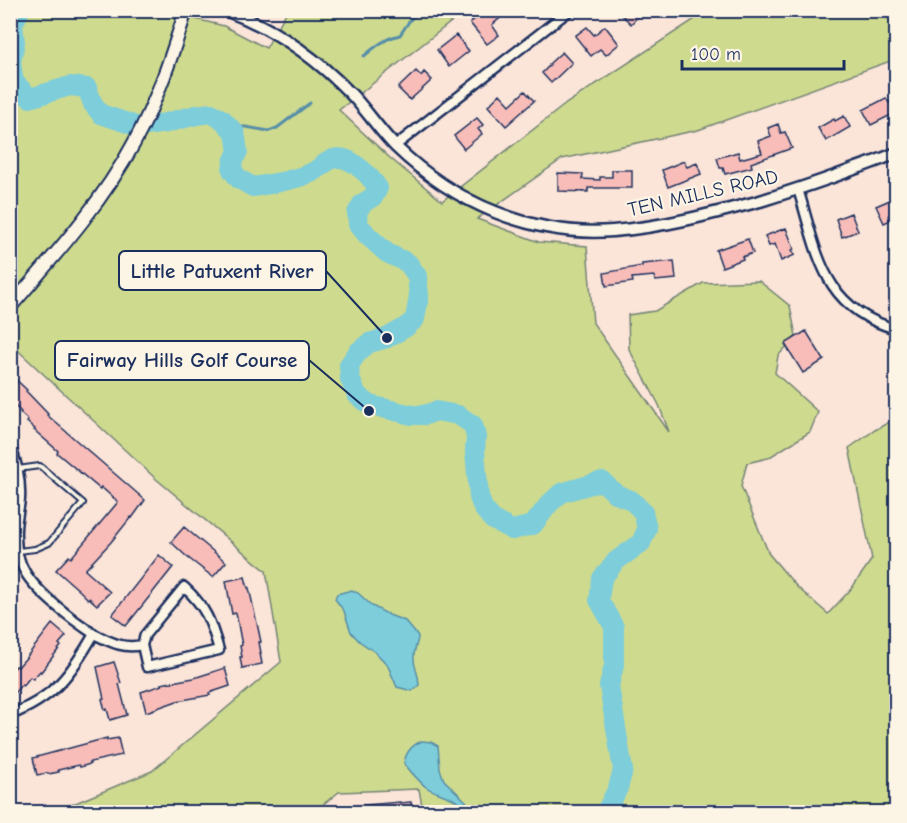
<svg xmlns="http://www.w3.org/2000/svg" width="907" height="823" font-family="'Comic Neue',sans-serif">
<rect width="100%" height="100%" fill="#fbe4d8"/>
<filter id="ink" filterUnits="userSpaceOnUse"><feTurbulence type="fractalNoise" baseFrequency=".0167" numOctaves="2"/><feDisplacementMap in="SourceGraphic" scale="12" xChannelSelector="R" yChannelSelector="G"/><feConvolveMatrix kernelMatrix="1 2 1 2 8 2 1 2 1" color-interpolation-filters="sRGB"/></filter>
<g filter="url(#ink)">
<path fill="#ceda8e" stroke="#748476" stroke-width="1.5" d="M10,11H171V13L224,26L266,48L287,11H465L339,110L390,158L442,201L567,103L707,11H896V59L698,130L562,159L477,219L539,242L587,246L593,323L669,432L659,405L629,349L628,315L655,311L703,283L759,281L790,306L796,336L778,356L775,373L818,412L810,432L768,458L747,463L741,486L769,554L797,587L828,614L851,589L872,559L849,448L875,430L896,418V812H423L419,789L339,792L313,812H54L152,771L281,662L266,571L155,478L11,344Z"/>
<path fill="#7ecddb" stroke="#568ea9" stroke-width="1.5" d="M352,590L358,593L372,606L389,615L405,621L418,636C418,643 414,649 414,656C413,668 419,672 419,685L412,691L397,687L387,664L375,652L359,641L351,632L344,611L335,599L337,594Z
M422,741L431,742L438,746L440,769L444,780L477,812H464C459,795 439,796 426,787C421,783 407,768 404,763C406,751 412,745 422,741Z"/>
<g fill="none" stroke-linecap="round" stroke-linejoin="round">
<path stroke="#568ea9" stroke-width="3" d="M364,56C375,47 385,38 400,35L410,20L420,10
M10,64L11,63
M230,127H246L269,131L277,128L310,103"/>
<path stroke="#7ecddb" stroke-width="20" d="M20,10L13,24L15,42L11,63L14,82L30,98L70,86L87,88L93,104L101,114L139,127L166,123L196,115L211,113L223,120L235,133L238,151L233,162L232,170L239,179L253,187C272,184 296,180 313,172C320,168 326,161 333,159C349,153 370,176 378,188L374,196L362,204L357,213L358,224L368,236L387,253L408,263L417,276L419,296L415,319L406,327L387,338L369,343L358,352L349,365L350,379L357,395L370,405L412,415H425L436,411L458,415L473,425L476,437L475,451L479,497L483,508L493,520L512,530L533,525L549,504L561,493L602,481L616,494L631,500L643,512L647,529L641,543L616,561L602,578L599,600L614,627V665L609,686L623,770L618,788L607,810L604,812"/>
</g>
<path fill="#f9bdb9" stroke="#1b2f5e" stroke-width="1.5" d="M486,10H510L492,25L499,35L487,44L470,23Z
M617,10H644L631,24Z
M605,26L619,44L606,55L600,49L591,56L575,36L587,27L594,35Z
M456,35L469,51L449,67L437,50Z
M562,52L572,63L551,83L542,73L550,65L549,64Z
M416,71L421,76L424,72L432,80L410,100L398,88Z
M525,91L534,101L506,126L488,106L500,94L510,105Z
M886,98L889,103L897,99V112L871,125L863,110Z
M844,116L850,127L826,141L818,128L834,119L835,121Z
M477,118L483,125L478,129L482,134L464,149L454,136Z
M778,124L781,133L785,132L792,148L751,163L752,167L725,174L723,168H720L717,158L738,152L740,159L762,153L758,141L771,136L768,128Z
M684,161L687,167L697,163L701,174L668,187L662,170Z
M612,170H632V188H588V192L558,191V173L583,174L582,179L600,180V177H612Z
M897,197V217L884,223L876,206Z
M851,213L858,231L842,237L836,219Z
M786,228L794,249L792,250L795,255L781,261L775,244L769,246L765,236Z
M748,239L753,253L742,257L743,259L722,267L716,250Z
M674,261L676,279L655,281L654,276L632,278L633,282L606,286L604,273L642,266V264Z
M806,331L824,360L803,373L785,344Z
M10,374L27,390L26,391L48,414L47,415L145,500L132,518L131,517L111,542L85,570L110,592L97,605L89,598L88,599L80,591L56,570L69,556L71,558L118,502L101,487L100,489L57,453L58,451L34,430L35,429L27,422L28,420L20,413L21,412L13,404H10Z
M184,527L226,562L213,577L187,557L171,542Z
M159,555L173,567L126,626L112,615Z
M245,577L248,588H249L258,628L261,642H259L261,653H260L262,664L242,668L240,657H242L240,646L242,645L240,635L236,613L232,614L226,581Z
M52,624L66,636L59,644L61,646L41,672L40,671L33,679L30,677L23,686L22,684L10,698V673L16,666L18,667L25,659Z
M114,662L121,683L119,684L127,715L110,720L107,709L105,710L102,699H104L97,667Z
M225,668L230,686L209,693L210,695L177,701L146,712L141,692L162,685L161,684L194,678Z
M107,738V740L118,738L122,755L90,762V764L80,767L79,765L58,770L59,772L48,774V773L37,775L33,758Z
M400,802V803L411,802L412,813H355V806Z"/>
<g fill="none" stroke-linecap="round" stroke-linejoin="round">
<g stroke="#1b2f5e" stroke-width="8">
<path id="service" d="M10,470L40,466L83,503L49,543L35,549L10,552"/>
</g>
<g stroke="#1b2f5e" stroke-width="13">
<path id="minor" d="M395,146L570,10
M798,189C818,254 822,308 896,329
M10,445C17,462 21,480 20,499C19,511 15,524 16,536C16,548 19,562 25,572C37,593 73,620 94,634C71,674 54,698 10,715
M94,634C111,642 122,649 142,645L145,635L184,587C206,607 211,622 219,650L147,667L142,645"/>
</g>
<g stroke="#1b2f5e" stroke-width="15">
<path id="tertiary" d="M225,10C272,27 314,56 349,92C366,109 379,130 396,147C454,203 532,237 613,231C663,227 712,214 760,201C792,191 823,181 854,169C868,164 883,159 896,153"/>
</g>
<g stroke="#1b2f5e" stroke-width="16">
<path id="secondary" d="M10,307C55,255 102,203 134,143C157,101 172,55 186,10"/>
</g>
<use href="#service" stroke="#fcf5e5" stroke-width="4"/>
<use href="#minor" stroke="#fcf5e5" stroke-width="8"/>
<use href="#tertiary" stroke="#fcf5e5" stroke-width="10"/>
<use href="#secondary" stroke="#fcf5e5" stroke-width="12"/>
</g>
</g>
<g text-anchor="middle" dominant-baseline="central" stroke-width="4.5" stroke-linejoin="round" paint-order="stroke">
<g font-size="20" fill="#1b2f5e" stroke="#fcf5e5">
<text transform="translate(703 193) rotate(-13)">TEN MILLS ROAD</text>
</g>
</g>
<path fill="none" stroke="#1b2f5e" stroke-width="2" d="M387 338L326 271M369 411L309 360"/>
<g fill="#1b2f5e" stroke="#fcf5e5" stroke-width="2">
<circle cx="387" cy="338" r="6"/>
<circle cx="369" cy="411" r="6"/>
</g>
<g fill="#fcf5e5" stroke="#1b2f5e" stroke-width="2">
<rect x="119" y="251" width="207" height="39" rx="6"/>
<rect x="55" y="341" width="254" height="39" rx="6"/>
</g>
<g font-size="21" text-anchor="middle" font-weight="bold" fill="#1b2f5e">
<text x="222" y="278">Little Patuxent River</text>
<text x="182" y="367">Fairway Hills Golf Course</text>
</g>
<rect width="907" height="823" fill="none" stroke="#fcf5e5" stroke-width="36"/>
<rect x="18" y="18" width="871" height="787" fill="none" stroke="#1b2f5e" stroke-width="2" filter="url(#ink)"/>
<path d="M682 60v9h162v-9" fill="none" stroke="#1b2f5e" stroke-width="3"/>
<text x="691" y="60" font-size="18" fill="#1b2f5e" stroke="#fcf5e5" stroke-width="4.5" paint-order="stroke">100 m</text>
</svg>
